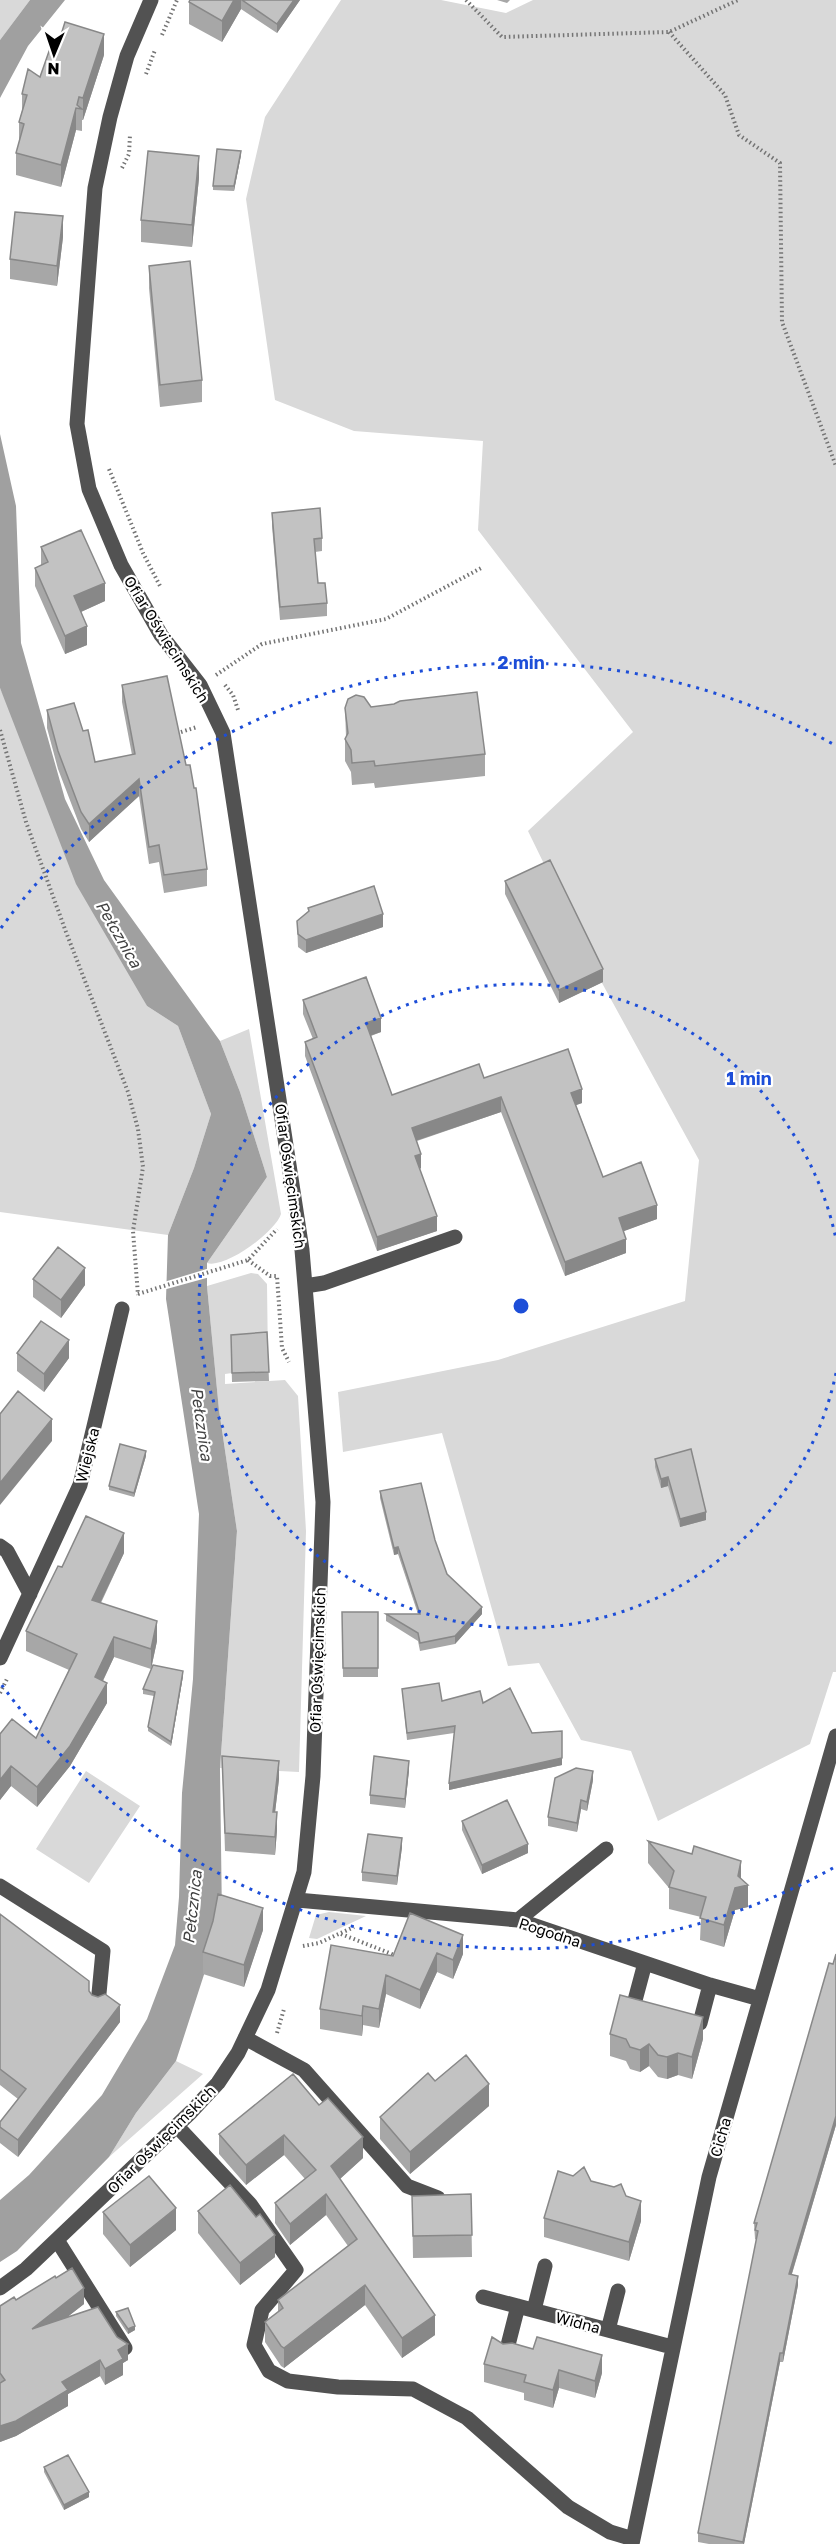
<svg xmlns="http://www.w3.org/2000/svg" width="836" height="2544" font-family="'Golos Text',sans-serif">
<rect width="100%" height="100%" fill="#fff"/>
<path fill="#d9d9d9" d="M0,0H30L0,40Z
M341,0H441L506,13L533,0H836V1672H833L810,1744L658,1821L631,1751L581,1740L539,1663L508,1666L442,1433L343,1452L338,1392L498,1360L685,1301L699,1160L602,983L528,831L633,732L478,530L483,441L354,431L275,400L246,199L265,117Z
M0,688L147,1006L178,1026L211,1114L194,1168L168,1235L0,1212Z
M249,1029L281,1214C276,1231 226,1269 207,1263L267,1177L240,1092L220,1041Z
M251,1273L258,1274L267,1284L268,1362L231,1344L232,1373L225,1374V1384L285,1380L298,1396L306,1531L299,1772L220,1768L237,1531L219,1410L207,1286Z
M86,1771L140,1806L89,1883L36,1849Z
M329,1912L366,1916L317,1939L309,1938L316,1915Z
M176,2061L203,2074L109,2157L136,2113Z"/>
<path fill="#a0a0a0" d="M30,0H65L28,46L0,98V40Z
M0,434L16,506L21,643L65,799L104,880L220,1041L240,1092L267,1177L207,1263V1286L219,1410L237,1531L220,1768L222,1919L176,2061L136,2113L109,2157L17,2251L0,2262V2200L29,2175L102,2095L147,2019L175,1945L179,1897L182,1793L193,1679L199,1514L166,1299L168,1235L194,1168L211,1114L178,1026L147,1006L76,884L0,688Z"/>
<path fill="#fff" d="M210,1268V1277L163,1290L164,1282Z"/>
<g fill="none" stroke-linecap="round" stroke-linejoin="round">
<path stroke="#747474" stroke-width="4" stroke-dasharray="1.5 3" stroke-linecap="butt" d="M466,0L502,37L669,32L738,0
M669,32L725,95L739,135L780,163L782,322L836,466
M162,35L177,0
M146,74L155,50
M122,168L129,154L130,135
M109,469L143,553L160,586
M216,675L262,644L386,619L483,567
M225,685L233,695L238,710
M0,730L26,822L66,932L128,1092L138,1129L143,1167L133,1231L138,1295
M181,732L197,727
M248,1260L270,1276H277L282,1348L289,1362
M138,1294L248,1260L277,1229
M0,1693L8,1677
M341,1934L397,1956
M303,1946L319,1943L354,1927
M277,2033L284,2009"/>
<path stroke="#525252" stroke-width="15" d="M305,1286L324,1283L455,1237
M0,1546L7,1551L30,1594
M0,1658L80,1485L122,1309
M0,1886L103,1951L98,2004
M297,1900L518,1920L710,1985L760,1999
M518,1920L606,1849
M634,2004L645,1963
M700,2023L710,1985
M245,2038L304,2070L407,2186L438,2198
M177,2126L250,2204L296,2270L262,2310L254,2345L269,2371L288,2381L338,2387L413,2389L467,2418L568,2507L610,2532L633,2539
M57,2240L125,2348
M0,2288L26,2269L191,2112L218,2083L238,2053L268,1990L304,1872L313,1776L323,1502L302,1250L223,733L200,685L161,635L121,565L89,489L77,424L95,188L110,117L127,56L151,0
M483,2297L672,2347
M534,2310L545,2266
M608,2330L618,2291
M506,2353L518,2306
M632,2544L709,2177L836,1736"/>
</g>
<path fill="#a7a7a7" d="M190,0H300L277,33L241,9L222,42L189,24V2Z
M497,0H510L507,3Z
M104,55L83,120H82V131L76,130L61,187L16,175V153L19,143V122L22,111V94L40,77Z
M241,155L234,191L213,190V186Z
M199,178L192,247L141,242V220Z
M63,237L57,286L10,279V259Z
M149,266L202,380V402L160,407L149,288Z
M272,513L322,538V551L315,552L318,583L327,603V616L280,620L272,526Z
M41,547L105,601L81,612L87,645L65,654L35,586V568L41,565Z
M122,685L186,765L194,788L207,869V886L164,893L159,862L149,864L139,796L89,842L81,829L58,769L47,728V710L83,731L95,762L132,755L122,702Z
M371,707L485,754V776L375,788L374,783L352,785L351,772L345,761V739L346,737L345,708Z
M505,881L603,982L559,1003L505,894Z
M308,908L383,927L306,953L298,947L297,921L308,912Z
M303,1000L381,1032L371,1036L392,1095L484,1078L582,1103L576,1105L603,1177L657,1219L623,1231L626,1253L565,1276L501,1112L417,1141L421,1168L420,1169L437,1231L377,1251L305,1056V1042L313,1039L303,1014Z
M33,1279L85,1285L61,1318L33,1297Z
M267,1332L269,1381L232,1382L231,1344Z
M17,1353L69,1358L44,1392L17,1371Z
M146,1456L134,1497L109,1490V1486Z
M655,1459L706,1520L680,1527L668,1486L661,1488L655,1467Z
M380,1491L435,1540L447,1574L482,1614L455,1644L420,1651L418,1641L386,1621V1614H418L398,1554L394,1555L380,1498Z
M124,1553L101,1603L157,1641L151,1669L114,1657L103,1681L107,1703L70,1766L37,1807L11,1786L0,1800V1734L36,1738L69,1670L26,1651V1631L62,1567Z
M342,1612H378V1677H343Z
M183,1676L171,1746L148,1731V1727L154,1696L143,1694V1689Z
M402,1689L442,1701L483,1703L532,1733L562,1765L449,1790L454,1733L407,1740Z
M222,1756L279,1779L275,1812L277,1830L275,1855L225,1851Z
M409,1770L405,1808L370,1804V1795Z
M593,1780L587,1811L581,1809L577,1832L548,1826V1817Z
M462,1821L528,1853L482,1874L462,1830Z
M648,1841L741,1879L748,1907L735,1910L724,1947L700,1940L701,1917L669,1909V1888L648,1863Z
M402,1847L397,1885L362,1881V1872Z
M410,1913L463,1954L453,1979L437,1972L420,2009L386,1994L379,2028L363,2025L362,2036L320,2029V2009L393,1956Z
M0,1914L89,1991L92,1995L120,2022L18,2157L0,2143V2122L18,2099L0,2085Z
M263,1930L244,1987L203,1974V1952Z
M833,1964L836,2125L792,2274L798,2285L783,2362H780L744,2544H709L698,2542V2533L757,2240L755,2239L754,2223Z
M610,2034L703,2039L692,2079L678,2075L667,2079L658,2077L649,2066L640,2072L630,2069L626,2061L610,2056Z
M293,2074L363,2158L340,2179L435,2335L402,2358L365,2305L284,2368L281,2366L265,2342V2322L278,2312V2300L348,2246L326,2215L290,2245L275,2223V2203L305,2179L284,2155L246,2185L219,2154V2134Z
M435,2081L489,2106L410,2174L380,2139V2117Z
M591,2181L626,2196L641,2221L629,2261L544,2237V2218Z
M471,2194L472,2257L413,2258L412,2196Z
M198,2211L275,2257L240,2285L198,2233Z
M103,2212L176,2230L130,2267L103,2234Z
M56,2278L84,2304L67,2317L128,2360L123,2363V2375L105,2385L100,2376L68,2394V2406L16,2436L0,2442V2306L16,2300Z
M116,2312L135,2330L128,2334L116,2316Z
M503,2344L602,2373L595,2398L559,2388L553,2408L524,2400V2393L484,2382V2364Z
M44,2467L89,2497L64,2510L44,2472Z"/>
<path fill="#888" d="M234,0H241V9L222,42V21Z
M294,0H300L277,33V24Z
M104,34V55L83,120V98Z
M76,108V130L61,187V165Z
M241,151V155L234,191V186Z
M199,156V178L192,247V225Z
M63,216V237L57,286V266Z
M105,583V601L74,615V596Z
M87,626V645L65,654V636Z
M139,779V796L89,842V824Z
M383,914V927L306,953V940Z
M603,969V982L559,1003V990Z
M381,1018V1032L366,1037V1023Z
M582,1089V1103L571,1107V1093Z
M501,1097V1112L412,1142V1128Z
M421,1154V1168L415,1171V1156Z
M657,1205V1219L619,1233V1218Z
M437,1216V1231L377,1251V1237Z
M626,1239V1253L565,1276V1262Z
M85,1268V1285L61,1318V1300Z
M69,1340V1358L44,1392V1374Z
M52,1419V1441L0,1505V1483Z
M146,1451V1456L134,1497V1493Z
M668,1477V1486L661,1488V1479Z
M706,1512V1520L680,1527V1519Z
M124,1533V1553L92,1620V1600Z
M398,1547V1554L394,1555V1548Z
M482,1607V1614L455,1644V1636Z
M157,1621V1641L151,1669V1649Z
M114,1637V1657L95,1697V1677Z
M183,1671V1676L171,1746V1742Z
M107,1683V1703L70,1766L37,1807V1787Z
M562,1758V1765L449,1790V1783Z
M279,1761V1779L273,1830V1812Z
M409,1761V1770L405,1808V1799Z
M11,1766V1786L0,1800V1780Z
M593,1771V1780L587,1811V1802Z
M581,1800V1809L577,1832V1823Z
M277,1812V1830L275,1855V1837Z
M402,1838V1847L397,1885V1876Z
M528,1844V1853L482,1874V1865Z
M741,1861V1883L748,1885V1907L735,1910L724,1947V1925Z
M263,1908V1930L244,1987V1965Z
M463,1935V1954L453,1979V1960Z
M437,1953V1972L420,2009V1990Z
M386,1975V1994L379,2028V2009Z
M120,2005V2022L18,2157V2140Z
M363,2006V2025L362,2036V2016Z
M703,2017V2039L692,2079V2057Z
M649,2044V2066L640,2072V2050Z
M678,2053V2075L667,2079V2057Z
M489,2084V2106L410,2174V2152Z
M836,2116V2125L789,2283V2274Z
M284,2135V2155L246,2185V2165Z
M363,2137V2158L331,2187V2166Z
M326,2194V2215L290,2245V2224Z
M641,2201V2221L629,2261V2242Z
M176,2208V2230L130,2267V2245Z
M275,2235V2257L240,2285V2263Z
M798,2276V2285L783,2362V2353Z
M365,2285V2305L284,2368V2348Z
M84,2288V2304L32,2345V2329Z
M435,2315V2335L402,2358V2338Z
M135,2326V2330L128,2334V2329Z
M128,2344V2360L123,2363V2375L105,2385V2369L118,2350Z
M780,2353V2362L744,2544H743Z
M602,2355V2373L595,2398V2381Z
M100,2360V2376L68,2394V2406L16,2436L0,2442V2426L62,2382Z
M559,2370V2388L553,2408V2390Z
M89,2492V2497L64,2510V2505Z"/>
<path fill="#c2c2c2" stroke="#888" stroke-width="1.5" d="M190,0H234L222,21L189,2Z
M242,0H294L277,24Z
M65,22L104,34L83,98L79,97L77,105L82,109L76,108L61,165L16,153L24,124L19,122L27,95L22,94L28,69L40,77L54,37L60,38Z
M217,149L241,151L234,186H213Z
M148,151L199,156L192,225L141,220Z
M15,212L63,216L57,266L10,259Z
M190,261L202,380L160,385L149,266Z
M320,508L322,538L314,539L318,583H325L327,603L280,607L272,513Z
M81,530L105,583L74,596L87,626L65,636L35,568L48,562L41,547Z
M167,676L186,765H190L194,788H196L207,869L164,875L159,845L149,847L139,779L89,824L81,812L58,751L47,710L74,703L83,731L88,730L95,762L135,754L122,685Z
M477,692L485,754L375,766L374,761L352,763L351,750L345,739L348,733L345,708L348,699L356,695L364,697L371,707L394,704L400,701Z
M550,860L603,969L559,990L505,881Z
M374,886L383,914L306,940L298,934L297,921L309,911L308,908Z
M366,977L381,1018L366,1023L392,1095L479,1064L484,1078L568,1049L582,1089L571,1093L603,1177L641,1162L657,1205L619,1218L626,1239L565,1262L501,1097L412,1128L421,1154L415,1156L437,1216L377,1237L305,1042L317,1037L303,1000Z
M58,1247L85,1268L61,1300L33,1279Z
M41,1321L69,1340L44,1374L17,1353Z
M267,1332L269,1372L232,1373L231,1335Z
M18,1391L52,1419L0,1483V1414Z
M120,1444L146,1451L134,1493L109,1486Z
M691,1449L706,1512L680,1519L668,1477L661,1479L655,1459Z
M421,1483L435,1540L447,1574L482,1607L455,1636L420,1643L418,1633L386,1614H420L398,1547L394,1548L380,1491Z
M86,1516L124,1533L92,1600L157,1621L151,1649L114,1637L95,1677L107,1683L70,1746L37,1787L11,1766L0,1780V1734L12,1719L36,1738L77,1654L26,1631L58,1566L62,1567Z
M342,1612H378V1668H343Z
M153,1665L183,1671L171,1742L148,1727L155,1692L143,1689Z
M439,1683L442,1701L480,1691L483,1703L510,1688L532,1733L562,1731V1758L449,1783L455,1726L407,1733L402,1689Z
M222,1756L279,1761L273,1812H277L275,1837L225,1833Z
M374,1756L409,1761L405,1799L370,1795Z
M576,1768L593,1771L587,1802L581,1800L577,1823L548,1817L555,1778Z
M507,1800L528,1844L482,1865L462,1821Z
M368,1834L402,1838L397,1876L362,1872Z
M648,1841L692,1854L694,1846L741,1861L738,1876L748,1885L735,1888L724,1925L700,1918L706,1897L669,1887L674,1871Z
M218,1894L263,1908L244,1965L203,1952L213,1921Z
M410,1913L463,1935L453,1960L437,1953L420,1990L386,1975L379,2009L363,2006L362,2016L320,2009L331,1945L393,1956Z
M0,1914L89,1981V1991L92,1995L98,1997L105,1994L120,2005L18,2140L0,2127V2122L26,2089L0,2069Z
M836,1954V2116L789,2274L798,2276L783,2353H780L743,2542L698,2533L758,2231L755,2230L757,2223H754L829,1963L833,1964Z
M620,1995L703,2017L692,2057L678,2053L667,2057L658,2055L649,2044L640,2050L630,2047L626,2039L610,2034Z
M466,2055L489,2084L410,2152L380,2117L428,2073L435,2081Z
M293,2074L319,2105L328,2098L363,2137L331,2166L435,2315L402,2338L365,2285L284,2348L281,2346L265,2322L283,2308L278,2300L357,2239L326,2194L290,2224L275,2203L316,2170L284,2135L246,2165L219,2134Z
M584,2167L591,2181L614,2187L621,2184L626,2196L641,2201L629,2242L544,2218L558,2171L573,2176Z
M149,2176L176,2208L130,2245L103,2212Z
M230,2185L256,2217L260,2214L275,2235L240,2263L198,2211Z
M471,2194L472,2235L413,2236L412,2196Z
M72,2268L84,2288L32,2329L98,2307L117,2337L128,2344L118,2350L123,2359L105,2369L100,2360L62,2382L68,2390L16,2421L0,2426V2383L5,2380L0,2373V2306L14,2297L16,2300L55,2276L56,2278Z
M128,2308L135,2326L128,2329L116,2312Z
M492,2337L503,2344L512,2343L533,2349L537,2337L602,2355L595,2381L559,2370L553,2390L524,2382L526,2375L484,2364Z
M68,2455L89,2492L64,2505L44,2467Z"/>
<g fill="none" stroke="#1d4ed8" stroke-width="3" stroke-dasharray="3 6">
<path d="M836 1373A322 322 0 1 1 836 1239"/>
<path d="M833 1868A643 643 0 0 1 1 1684M1 928A643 643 0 0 1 833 744"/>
</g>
<g text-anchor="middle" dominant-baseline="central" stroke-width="4.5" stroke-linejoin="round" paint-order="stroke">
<g font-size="15" fill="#000" stroke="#fff">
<text transform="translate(167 639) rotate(58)">Ofiar Oświęcimskich</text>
<text transform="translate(291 1176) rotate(82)">Ofiar Oświęcimskich</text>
<text transform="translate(87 1455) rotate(-76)">Wiejska</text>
<text transform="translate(317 1660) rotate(-88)">Ofiar Oświęcimskich</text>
<text transform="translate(550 1932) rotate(18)">Pogodna</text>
<text transform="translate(720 2137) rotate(-74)">Cicha</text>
<text transform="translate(161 2139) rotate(-45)">Ofiar Oświęcimskich</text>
<text transform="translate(578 2322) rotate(15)">Widna</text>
</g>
<g font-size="16" font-style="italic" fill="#414141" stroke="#fff">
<text transform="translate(119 934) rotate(60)">Pełcznica</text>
<text transform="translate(202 1424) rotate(82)">Pełcznica</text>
<text transform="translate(192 1907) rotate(-84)">Pełcznica</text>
</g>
</g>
<circle cx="521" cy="1306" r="9" fill="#1d4ed8" stroke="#fff" stroke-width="3"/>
<g font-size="18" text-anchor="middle" font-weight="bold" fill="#1d4ed8" stroke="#fff" stroke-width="4.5" stroke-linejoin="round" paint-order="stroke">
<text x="521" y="669">2 min</text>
<text x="749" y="1085">1 min</text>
</g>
<g transform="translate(54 54) rotate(182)" stroke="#ffffff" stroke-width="4.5" paint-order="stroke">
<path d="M0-4.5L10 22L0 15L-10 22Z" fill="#000000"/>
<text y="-9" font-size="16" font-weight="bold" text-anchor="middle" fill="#000000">N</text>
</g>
</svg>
